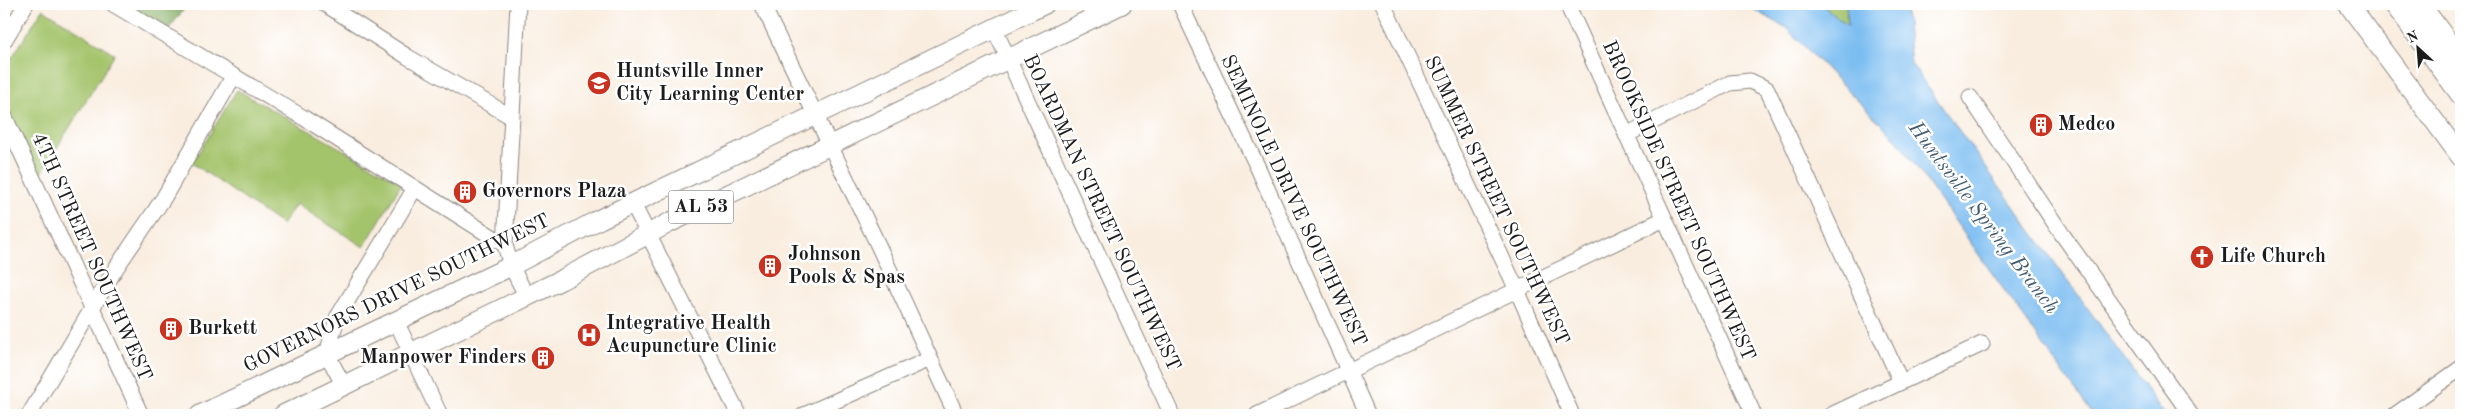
<svg xmlns="http://www.w3.org/2000/svg" width="2465" height="419" font-family="'Old Standard TT',serif">
<rect width="100%" height="100%" fill="#fff"/>
<filter id="ink" filterUnits="userSpaceOnUse"><feTurbulence type="fractalNoise" baseFrequency=".02" numOctaves="2"/><feDisplacementMap in="SourceGraphic" scale="10" xChannelSelector="R" yChannelSelector="G"/><feConvolveMatrix kernelMatrix="1 2 1 2 8 2 1 2 1" color-interpolation-filters="sRGB"/></filter>
<filter id="wash" filterUnits="userSpaceOnUse"><feTurbulence type="fractalNoise" baseFrequency=".0096" numOctaves="4" result="noise"/><feDisplacementMap in="SourceGraphic" scale="20" xChannelSelector="R" yChannelSelector="G"/><feGaussianBlur stdDeviation="1.12" result="paint"/><feColorMatrix in="noise" values="0 0 0 0 0 0 0 0 0 0 0 0 0 0 0 0 0 1.4 0 .05"/><feComposite in="paint" operator="in"/></filter>
<g filter="url(#wash)">
<rect width="100%" height="100%" fill="#f9eddf"/>
<path fill="#a4c46c" stroke="#607044" d="M1821,4H1846L1848,26Z
M43,9L115,54L40,175L4,107V70Z
M237,90L402,183L364,247L296,204L282,225L192,163Z"/>
<path fill="#83aa60" stroke="#50633e" d="M122,4H188L168,30Z"/>
<path fill="#7cbdf1" stroke="#4c6c86" d="M1744,4H1821L1848,26L1846,4H1905L1911,64L2165,415H2093L1898,141L1785,27Z"/>
</g>
<g filter="url(#ink)">
<g fill="none" stroke-linecap="round" stroke-linejoin="round">
<g stroke="#8a847e" stroke-width="17">
<path id="minor" d="M113,4L304,118L505,245L511,266L527,297
M325,4L408,57L510,116
M762,4L879,247L956,415
M1180,4L1258,168L1368,415
M1383,4L1517,290L1572,415
M1567,4L1754,415
M994,28L1172,415
M4,41L26,4
M1970,97L2062,234L2191,415
M4,115L141,415
M1626,135L1730,83L1750,81L1767,89L1901,382
M633,204L739,415
M505,245L518,4
M396,321L440,415
M344,386L327,354L337,318L415,188
M29,415L116,268L163,199L233,77
M804,415L930,359
M1257,415L1664,219
M1831,415L1982,344
M2395,415L2461,368"/>
</g>
<g stroke="#8a847e" stroke-width="21">
<path id="major" d="M2348,4L2461,157
M200,415L511,266L600,219L1045,4
M283,415L561,280L669,223L1122,4"/>
</g>
<g stroke="#8a847e" stroke-width="23">
<path id="highway" d="M2349,4L2350,5
M2395,4L2461,94
M2419,4L2461,61"/>
</g>
<use href="#minor" stroke="#fff" stroke-width="15"/>
<use href="#major" stroke="#fff" stroke-width="19"/>
<use href="#highway" stroke="#fff" stroke-width="21"/>
</g>
</g>
<defs>
<g id="school-disc" transform="scale(1.25)"><circle r="9.5" fill="#c8321e" stroke="#fff"/><path d="M0-5L7-2L0 1L-7-2ZM-4 1L0 2.5L4 1V4Q0 6-4 4Z" fill="#fff"/></g>
<g id="building-disc" transform="scale(1.25)"><circle r="9.5" fill="#c8321e" stroke="#fff"/><path d="M-4-6H4V6H1V3H-1V6H-4ZM-2.5-4.3h1.7v1.8h-1.7ZM.8-4.3h1.7v1.8H.8ZM-2.5-1h1.7V.8h-1.7ZM.8-1h1.7V.8H.8Z" fill="#fff"/></g>
<g id="church-disc" transform="scale(1.25)"><circle r="9.5" fill="#c8321e" stroke="#fff"/><path d="M-1.2-6h2.4v3.5h3.3v2.4h-3.3V6h-2.4V-.1h-3.3v-2.4h3.3Z" fill="#fff"/></g>
<g id="hospital-disc" transform="scale(1.25)"><circle r="9.5" fill="#c8321e" stroke="#fff"/><path d="M-5-5h3v3.5h4V-5h3V5h-3V1.5h-4V5h-3Z" fill="#fff"/></g>
</defs>
<g fill-rule="evenodd">
<use href="#school-disc" x="599" y="83"/>
<use href="#building-disc" x="2041" y="125"/>
<use href="#building-disc" x="465" y="192"/>
<use href="#church-disc" x="2202" y="257"/>
<use href="#building-disc" x="770" y="266"/>
<use href="#building-disc" x="171" y="329"/>
<use href="#hospital-disc" x="589" y="335"/>
<use href="#building-disc" x="543" y="358"/>
</g>
<g text-anchor="middle" dominant-baseline="central" stroke-width="5" stroke-linejoin="round" paint-order="stroke">
<rect fill="#fff" stroke="#606060" stroke-width="1" x="668.5" y="190.5" width="65" height="33" rx="4"/>
<g font-size="19" font-weight="bold" fill="#1c1c1c">
<text x="701" y="207">AL 53</text>
</g>
<g font-size="20" font-weight="bold" fill="#1c1c1c" stroke="#fff" text-anchor="start">
<text x="616" y="72">Huntsville Inner<tspan x="616" dy="23">City Learning Center</tspan></text>
<text x="2058" y="125">Medco</text>
<text x="482" y="192">Governors Plaza</text>
<text x="788" y="255">Johnson<tspan x="788" dy="23">Pools &amp; Spas</tspan></text>
<text x="2220" y="257">Life Church</text>
<text x="606" y="324">Integrative Health<tspan x="606" dy="23">Acupuncture Clinic</tspan></text>
<text x="188" y="329">Burkett</text>
<text x="526" y="358" text-anchor="end">Manpower Finders</text>
</g>
<g font-size="20" fill="#1c1c1c" stroke="#fff">
<text transform="translate(1293 201) rotate(65)">SEMINOLE DRIVE SOUTHWEST</text>
<text transform="translate(1496 201) rotate(65)">SUMMER STREET SOUTHWEST</text>
<text transform="translate(1678 201) rotate(66)">BROOKSIDE STREET SOUTHWEST</text>
<text transform="translate(1101 213) rotate(65)">BOARDMAN STREET SOUTHWEST</text>
<text transform="translate(91 257) rotate(66)">4TH STREET SOUTHWEST</text>
<text transform="translate(397 294) rotate(-26)">GOVERNORS DRIVE SOUTHWEST</text>
</g>
<g font-size="21" font-style="italic" fill="#425c71" stroke="#fff">
<text transform="translate(1983 218) rotate(53)">Huntsville Spring Branch</text>
</g>
</g>
<rect width="2465" height="419" fill="none" stroke="#fff" stroke-width="20"/>
<g transform="translate(2418 48) rotate(334)" stroke="#ffffff" stroke-width="4" paint-order="stroke">
<path d="M0-4L9 19L0 12L-9 19Z" fill="#1c1c1c"/>
<text y="-8" font-size="14" font-weight="bold" text-anchor="middle" fill="#1c1c1c">N</text>
</g>
</svg>
